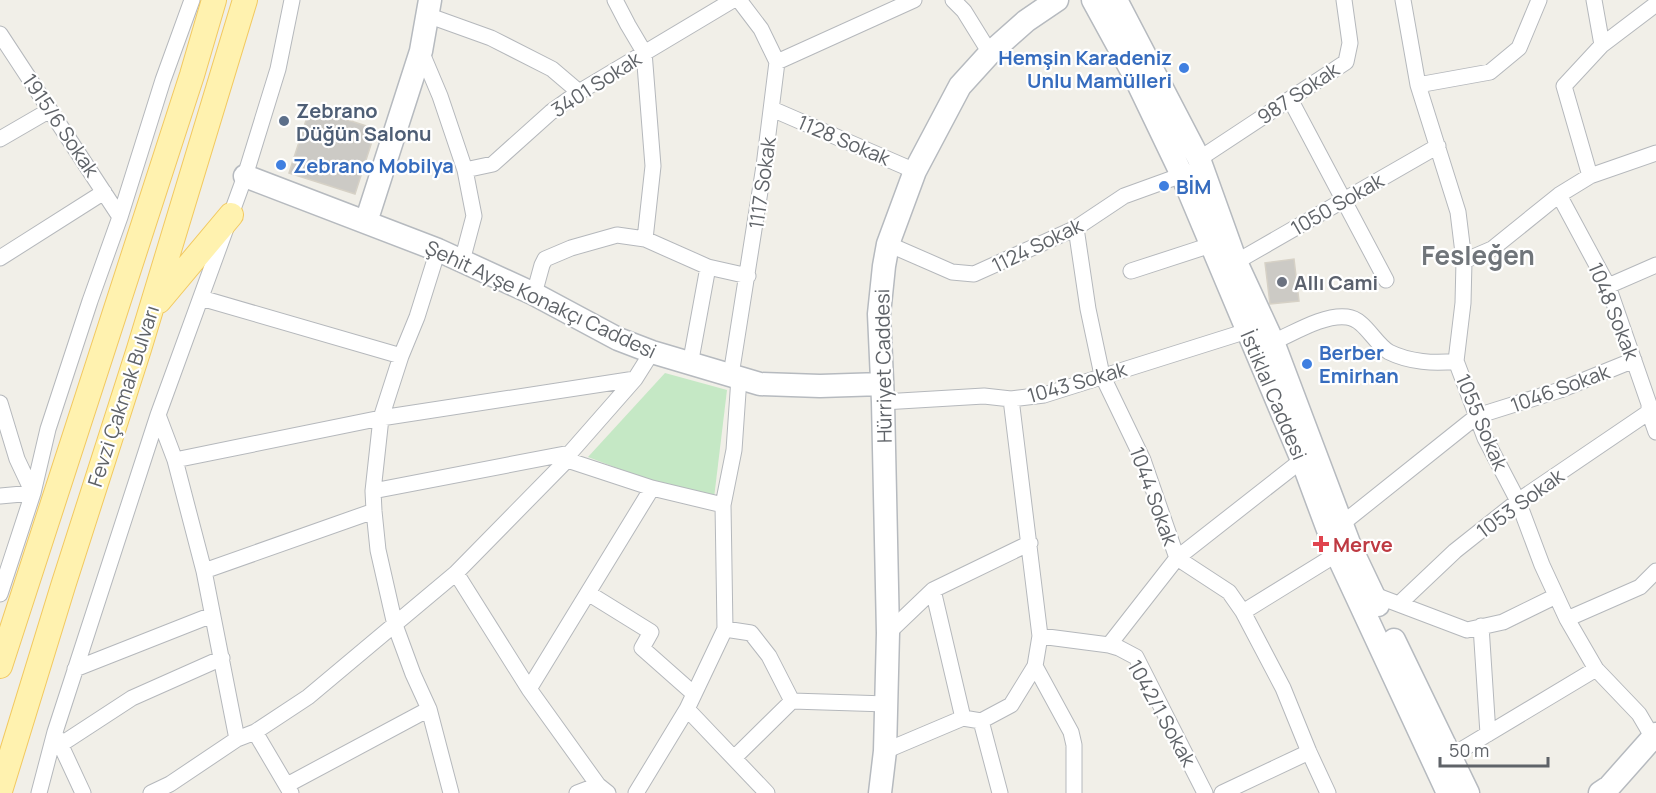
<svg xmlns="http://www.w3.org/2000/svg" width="1656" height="793" font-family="Manrope,sans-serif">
<rect width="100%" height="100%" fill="#f1efe8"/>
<path fill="#c5e8c5" d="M665,373L727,390L714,498L651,481L588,457Z"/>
<path fill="#cccac5" stroke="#d6d1c6" stroke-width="1.5" d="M310,108L376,129L355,194L289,173Z
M1294,259L1299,301L1270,304L1265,263Z"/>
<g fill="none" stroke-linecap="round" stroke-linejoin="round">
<g stroke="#b5b8bc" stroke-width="17">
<path id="street" d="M615,0L628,25L644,52L653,166L645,239
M953,0L964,11L990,53
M1403,0L1418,85L1458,212L1464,261L1463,303L1456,361L1485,438L1518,501L1542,565L1567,619L1596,669L1639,714L1656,743
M1594,0L1602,45
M427,15L491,38L552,69L579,92
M0,34L120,217
M421,51L440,96L465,170L474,216L462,261
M777,62L914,0
M1418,85L1490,72L1519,48L1539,0
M1290,99L1386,280
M772,109L915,171
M0,139L50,110
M1199,159L1346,62L1350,43L1344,0
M465,170L493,164L551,112L579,92L733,0
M1590,176L1564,86L1602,45L1656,4
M1559,195L1608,286L1649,404V412L1656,432
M1076,228L1088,309L1102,375L1143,460L1177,558L1229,592L1243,612L1283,688L1309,752L1328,793
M888,244L952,272L974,274L1076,228L1124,196L1182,175
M438,250L417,317L401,356L381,418L373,491L374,511L378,550L395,625L413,674L429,709L451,793
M0,258L104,192
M1464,261L1492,249L1559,195L1590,176L1656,153
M1236,262L1438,146
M1131,271L1211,245
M1608,286L1656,265
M534,294L542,265L545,259L571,248L617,235L645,239L708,267L748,276
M201,298L401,356
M1273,342C1294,333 1324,314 1347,317C1365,319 1374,343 1389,352C1409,362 1435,364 1456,361
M690,365L708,267
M731,375L764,166L777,62L761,29L739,0
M883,402L984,396L1011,399L1044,395L1247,331L1256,326
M0,403L17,459L33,493L0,496
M158,415L175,460L204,571L237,739
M175,460L381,418L635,379
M567,460L652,488L723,505
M373,491L570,453
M1343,523L1477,416L1560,390L1634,360
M204,571L374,511
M456,573L529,689L598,785L608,793
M933,590L963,718
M588,593L651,632L642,648L694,694
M0,594L33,493L48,429L90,301L120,217L163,80L192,0
M1372,594L1467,630L1503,622L1556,596
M1399,604L1455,551L1518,501L1649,412
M1243,612L1345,549
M1567,619L1640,587L1656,571
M1481,626L1488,734
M725,629L751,633L769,656L792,701L734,758
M888,633L933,590L1030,543
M1040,636L1109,645L1119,648L1136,657L1205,793
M1109,645L1177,558L1302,460L1310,464
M1035,666L1071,732L1074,745V793
M75,669L212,615
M529,689L652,488
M792,701L887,704
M687,709L767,793
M981,721L1000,793
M255,732L291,793
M57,737L83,793
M60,745L132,698L222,658
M885,751L963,718L981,721L1011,705L1035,666L1040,636L1011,399
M1451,756L1596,669
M287,785L429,709
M39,793L55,732L158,415L245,176L278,69L292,0
M151,793L170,784L237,739L255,732L308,697L456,573L567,460L570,453L635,379L652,352
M577,793L598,785
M636,793L687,709L725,629L723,505L734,450L739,378
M1222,793L1309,752"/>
</g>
<g stroke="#b6babf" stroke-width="25">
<path id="secondary" d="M1093,0L1134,75L1182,175L1302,460L1337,554L1448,793
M1116,0L1199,159L1236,262L1273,342L1350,546L1378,605
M245,176L438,250L534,294L618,339L652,352L760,384L820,386L882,384
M366,222L421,51L430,0
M1394,640L1468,793
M880,793L885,751L888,633L883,402L879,314L884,266L888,244L915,171L960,86L990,53L1026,21L1057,0
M1600,793L1609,787L1656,734"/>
</g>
<g stroke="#f2c960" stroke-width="26">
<path id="primary" d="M159,301L231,215
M0,666L192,75L214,0
M0,791L63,586L139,349L245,0"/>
</g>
<use href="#street" stroke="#fff" stroke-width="15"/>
<use href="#secondary" stroke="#fff" stroke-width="22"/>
<use href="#primary" stroke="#fff2af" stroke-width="24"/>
</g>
<g fill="#3f7fe0" stroke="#fff" stroke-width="2">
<circle cx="1184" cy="68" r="6"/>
<circle cx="281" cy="165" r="6"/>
<circle cx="1164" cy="186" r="6"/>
<circle cx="1307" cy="364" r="6"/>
</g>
<circle fill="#5c6f8a" stroke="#fff" stroke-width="2" cx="284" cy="121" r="6"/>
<circle fill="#6b7280" stroke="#fff" stroke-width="2" cx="1282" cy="282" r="6"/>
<path fill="#e0444e" stroke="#fff" stroke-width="2" d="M1318 535h6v6h6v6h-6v6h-6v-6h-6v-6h6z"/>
<g text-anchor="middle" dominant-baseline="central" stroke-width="4.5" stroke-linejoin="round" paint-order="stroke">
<g font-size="20" font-weight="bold" fill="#366cbe" stroke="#fff" text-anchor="start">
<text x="1172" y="57" text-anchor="end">Hemşin Karadeniz<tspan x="1172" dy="23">Unlu Mamülleri</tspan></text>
<text x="293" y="165">Zebrano Mobilya</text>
<text x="1176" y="186">BİM</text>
<text x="1319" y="352">Berber<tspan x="1319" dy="23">Emirhan</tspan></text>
</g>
<g font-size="20" fill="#5f6368" stroke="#fff">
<text transform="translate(596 84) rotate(-33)">3401 Sokak</text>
<text transform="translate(1298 93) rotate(-34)">987 Sokak</text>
<text transform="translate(61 125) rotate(56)">1915/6 Sokak</text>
<text transform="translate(844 140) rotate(23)">1128 Sokak</text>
<text transform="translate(762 183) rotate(-82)">1117 Sokak</text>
<text transform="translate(1337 204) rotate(-30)">1050 Sokak</text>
<text transform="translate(1037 245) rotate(-26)">1124 Sokak</text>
<text transform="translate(541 299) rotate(25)">Şehit Ayşe Konakçı Caddesi</text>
<text transform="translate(1614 311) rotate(68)">1048 Sokak</text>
<text transform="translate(883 366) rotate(-91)">Hürriyet Caddesi</text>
<text transform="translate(1077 382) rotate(-16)">1043 Sokak</text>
<text transform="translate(1560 388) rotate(-20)">1046 Sokak</text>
<text transform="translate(1274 395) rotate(67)">İstiklal Caddesi</text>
<text transform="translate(123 396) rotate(-72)">Fevzi Çakmak Bulvarı</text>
<text transform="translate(1482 422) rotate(67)">1055 Sokak</text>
<text transform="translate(1154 496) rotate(70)">1044 Sokak</text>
<text transform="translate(1520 503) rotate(-36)">1053 Sokak</text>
<text transform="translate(1162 713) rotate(61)">1042/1 Sokak</text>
</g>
<g font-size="20" font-weight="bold" fill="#4e5e75" stroke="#fff" text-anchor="start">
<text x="296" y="110">Zebrano<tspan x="296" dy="23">Düğün Salonu</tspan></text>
</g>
<g font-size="20" font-weight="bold" fill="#5b616d" stroke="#fff" text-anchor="start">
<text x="1294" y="282">Allı Cami</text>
</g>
<g font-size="20" font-weight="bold" fill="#be3a42" stroke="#fff" text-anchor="start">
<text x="1333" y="544">Merve</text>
</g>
<g font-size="26" font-weight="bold" fill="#70757a" stroke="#fff">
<text x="1478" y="255">Fesleğen</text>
</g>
</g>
<path d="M1440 757v9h108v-9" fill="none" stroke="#5f6368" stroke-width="3"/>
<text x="1449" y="757" font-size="18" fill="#5f6368" stroke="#ffffff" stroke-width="4.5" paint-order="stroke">50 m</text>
</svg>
